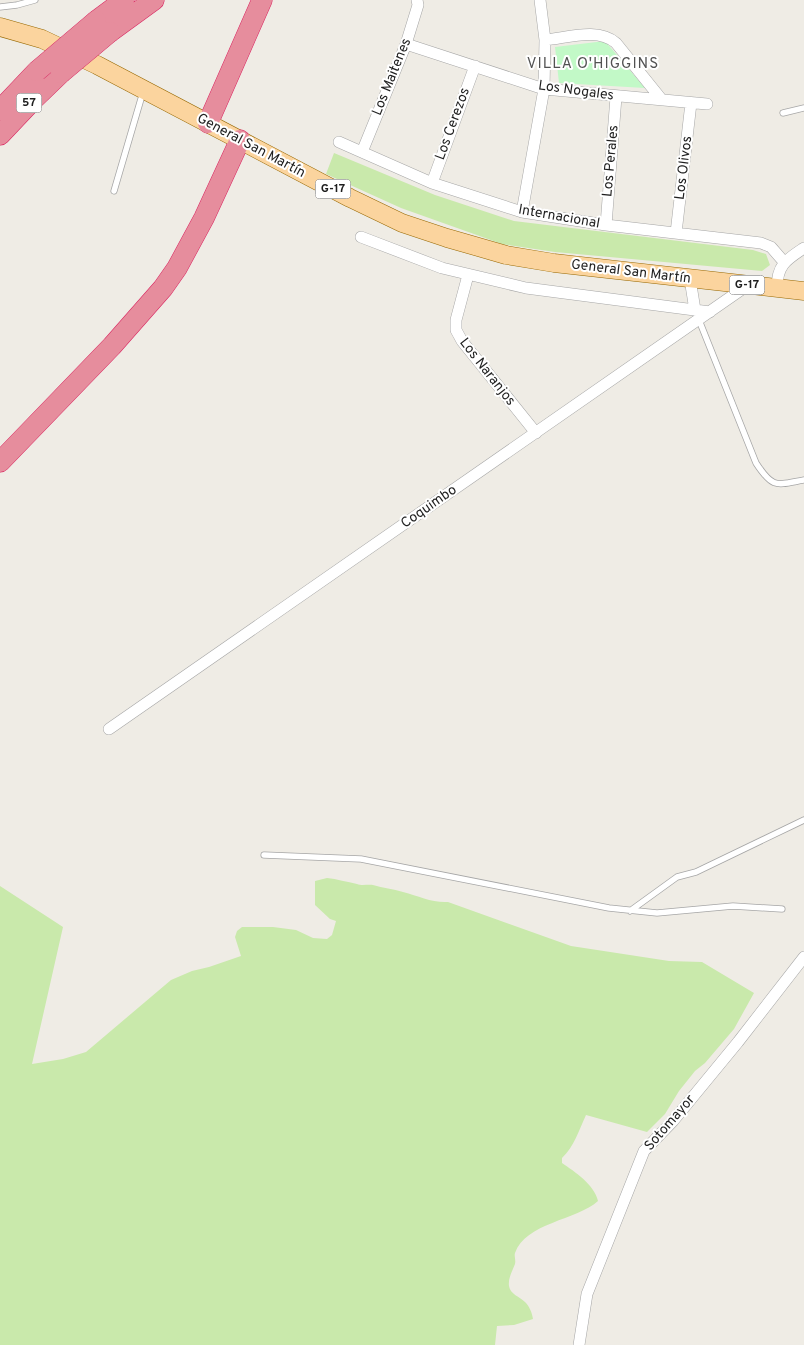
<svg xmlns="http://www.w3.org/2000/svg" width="804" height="1345" font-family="Overpass,sans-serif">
<rect width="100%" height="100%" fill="#efece5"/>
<path fill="#c9e9ab" d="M334,153L435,195L514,221L753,250L766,254L770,265L762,271L555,252L502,244L401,208L326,174Z
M327,878C337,879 347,882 357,884C362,886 368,884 373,885C383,888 393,889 403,892C419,896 432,903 448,902L571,946L669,961L702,962L754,993L734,1029L705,1063L695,1071L679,1091L665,1114L647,1132L586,1115C579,1130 574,1147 562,1158V1163C575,1172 594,1184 598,1201C577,1220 525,1223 515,1253C514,1256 516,1260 515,1264C512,1272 508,1278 509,1286C510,1294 520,1297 525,1302C529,1306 532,1312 533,1319L514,1325L497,1326L495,1345H0V886L63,927L32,1064L63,1059L86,1052L171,980L192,971L209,967L241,956L235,937L237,931L242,927H273L296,930L313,938L327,939L332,935L336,921L330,919L315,905V881Z"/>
<path fill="#c2f9c7" d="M605,41L645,88L559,83L555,47Z"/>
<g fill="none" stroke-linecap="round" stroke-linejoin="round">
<g stroke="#a6a6a6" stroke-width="7">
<path id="lane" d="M0,7L17,5L35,0
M783,113L804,108
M114,191L143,92
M699,320L756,463C773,489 776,485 804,480
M264,855L361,859L609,908L657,913L733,906L782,909
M630,911L677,877L696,872L804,820"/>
</g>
<g stroke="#a6a6a6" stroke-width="12">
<path id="street" d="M545,40C567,38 598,27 616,43L662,100
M406,44L544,89L707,104
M339,142L432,183L522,212L606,225L761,243L771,247L784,262
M362,152L406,44L418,5L417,0
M432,183L475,66
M522,212L544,89L545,40L540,0
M606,225L616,97
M676,233L691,103
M361,237L442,268L526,288L710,312
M468,275L456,320V330L462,341L536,433
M690,279L695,310
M777,288C777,265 786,260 804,248
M109,729L748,285
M579,1345L587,1294L644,1151L673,1121L738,1042L804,957"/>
</g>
<g stroke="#976802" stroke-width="19">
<path id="primary" d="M0,27L42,39L97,65L350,198L402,223L447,238L506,255L554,263L804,291"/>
</g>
<g stroke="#d92661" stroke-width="21">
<path id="highway" d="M96,21L124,0
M110,32L154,0
M0,110L37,71
M208,123L262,0
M0,135L34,99L61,73
M0,462L112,346L163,288L177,268L204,218L240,140"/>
</g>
<use href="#lane" stroke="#fff" stroke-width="5.5"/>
<use href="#street" stroke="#fff" stroke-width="11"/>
<use href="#primary" stroke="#fbd49e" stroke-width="18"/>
<use href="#highway" stroke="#e68d9d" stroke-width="20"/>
<g stroke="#d92661" stroke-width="21" stroke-linecap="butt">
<path id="highway-bridge" d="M37,71L96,21
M61,73L110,32"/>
</g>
<use href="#highway-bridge" stroke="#e68d9d" stroke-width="20"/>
</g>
<g text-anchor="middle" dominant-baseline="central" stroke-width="4" stroke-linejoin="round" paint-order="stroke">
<g fill="#fff" stroke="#626262" stroke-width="1">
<rect x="16.5" y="93.5" width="25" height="19" rx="4"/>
<rect x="315.5" y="179.5" width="35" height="19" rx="4"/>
<rect x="729.5" y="275.5" width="35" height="19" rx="4"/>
</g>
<g font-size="12" font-weight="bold" fill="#1f1f1f">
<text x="29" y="103">57</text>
<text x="333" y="189">G-17</text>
<text x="747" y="285">G-17</text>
</g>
<g font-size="14" fill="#1f1f1f" stroke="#fff">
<text transform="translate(392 77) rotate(-68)">Los Maitenes</text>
<text transform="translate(576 91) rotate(8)">Los Nogales</text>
<text transform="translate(453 124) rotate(-70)">Los Cerezos</text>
<text transform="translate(251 146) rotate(28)">General San Martín</text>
<text transform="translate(611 161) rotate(-85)">Los Perales</text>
<text transform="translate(684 168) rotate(-83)">Los Olivos</text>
<text transform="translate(559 217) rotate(10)">Internacional</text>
<text transform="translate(631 272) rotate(7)">General San Martín</text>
<text transform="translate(487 372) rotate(52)">Los Naranjos</text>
<text transform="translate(429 507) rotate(-35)">Coquimbo</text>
<text transform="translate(670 1123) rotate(-49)">Sotomayor</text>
</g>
<g font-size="15" letter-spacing="1" fill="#525252" stroke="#fff">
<text x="593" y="64">VILLA O'HIGGINS</text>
</g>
</g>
</svg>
